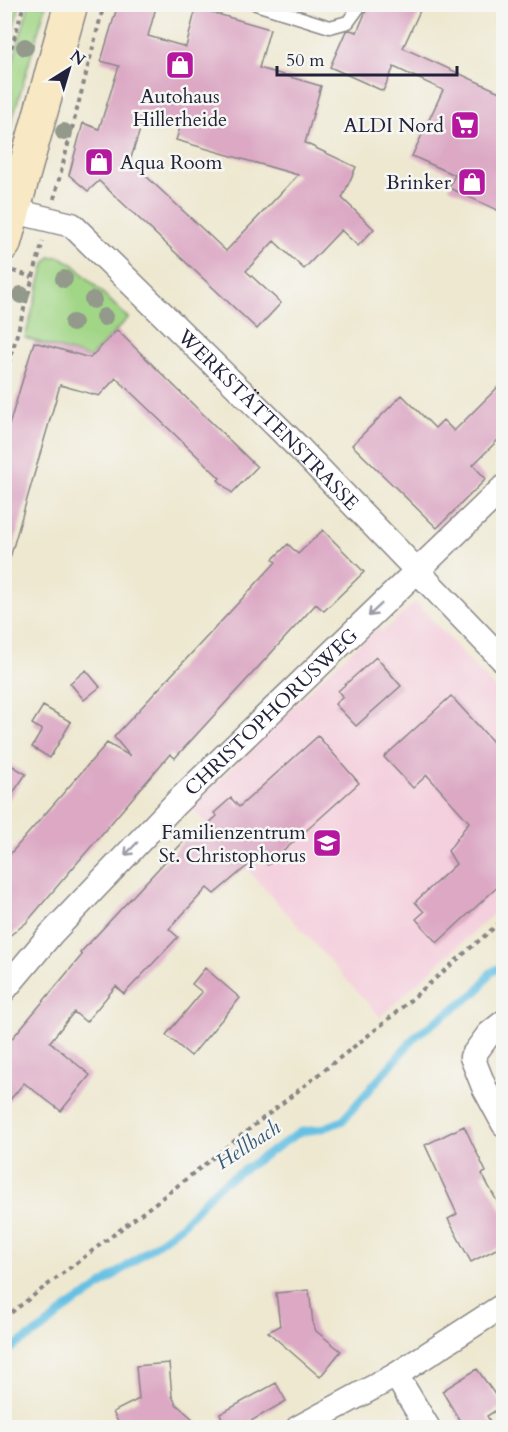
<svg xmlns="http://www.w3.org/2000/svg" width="508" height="1432" font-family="Cardo,serif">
<rect width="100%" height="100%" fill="#f6f6f2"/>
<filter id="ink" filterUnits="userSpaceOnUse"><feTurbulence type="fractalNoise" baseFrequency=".0167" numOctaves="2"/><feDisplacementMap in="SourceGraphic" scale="12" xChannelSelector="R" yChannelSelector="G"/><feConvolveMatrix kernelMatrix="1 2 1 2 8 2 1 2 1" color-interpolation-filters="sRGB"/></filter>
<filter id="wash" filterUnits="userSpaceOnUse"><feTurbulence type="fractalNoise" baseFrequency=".008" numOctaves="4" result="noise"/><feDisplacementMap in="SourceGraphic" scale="24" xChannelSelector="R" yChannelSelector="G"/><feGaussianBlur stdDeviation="1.35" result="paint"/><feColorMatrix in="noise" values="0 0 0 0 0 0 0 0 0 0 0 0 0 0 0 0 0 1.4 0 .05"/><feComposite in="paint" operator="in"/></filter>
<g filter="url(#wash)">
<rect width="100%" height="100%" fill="#eee8d0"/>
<path fill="#f4cfdd" d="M416,602L503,697V905L380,1017L192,808L324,676L378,628L382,632Z"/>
<path fill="#a1d686" stroke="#627c60" stroke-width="1.5" d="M5,4L20,5L5,57L4,5Z
M29,5H46L9,131L7,133L5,132V90Z
M50,257H61L74,265L128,318L90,358L25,338L45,264Z"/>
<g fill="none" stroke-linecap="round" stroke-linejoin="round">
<path stroke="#65c0e3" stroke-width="8" d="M4,1355C14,1343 30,1338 43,1328C59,1317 66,1305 85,1297L181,1226L216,1188L300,1132L321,1129L342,1121L417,1035L478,991L490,973L504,965"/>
</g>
<g id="blocks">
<path fill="#dca8c4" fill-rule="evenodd" d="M118,4H157L148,36L186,47L196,8L270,29L259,68L321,86L305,143L356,167L342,198L374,229L358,246L341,230L304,269L274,241L246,271L281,303L257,329L99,181L88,191L69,175L83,123L99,129L119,66L101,61ZM144,117L180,128L176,140L298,175L226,251L130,161Z
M369,4H423L403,48L504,94V213L449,188L455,175L412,156L443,90L394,67L383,91L330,67L346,31L350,30L357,32Z
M117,330L257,467L232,493L218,480L220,478L116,378L99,396L60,385L10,558H4V442L34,342L90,358Z
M504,381V434L473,465L486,479L437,528L352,445L402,395L435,428L443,420L454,431Z
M323,530L364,572L324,611L316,604L175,758L170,754L26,923L4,940V861L107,743L130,756L114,737L276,562L273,559L288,544L298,554Z
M376,657L401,686L356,726L335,704L343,697L338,691Z
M86,670L100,687L84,700L70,683Z
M451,696L493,742L504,733V881L437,943L416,919L424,912L415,902L456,864L448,851L469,822L427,775L413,788L384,757Z
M43,706L71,722L50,758L32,747L42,730L32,724Z
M318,736L359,783L268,865L259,856L214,894L207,888L169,929L178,937L124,994L116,986L86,1022L74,1012L50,1042L90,1075L61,1111L24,1083L4,1107V1048L82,955L80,953L186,839L188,842L217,816L214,813L231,798L239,807Z
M4,761L26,774L4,806Z
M205,968L240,998L191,1056L166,1035L202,992L192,984Z
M464,1126L486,1172L482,1174L504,1214V1245L471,1262L448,1219L457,1214L425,1145Z
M309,1290L313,1323L316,1331L341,1351L320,1377L268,1332L280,1326L276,1293Z
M169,1363L172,1396L176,1404L203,1428H121L113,1412L139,1399L136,1366Z
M477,1369L503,1406L487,1416L494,1428H464L442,1391Z
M276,1383L286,1401L239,1428H227L220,1414Z"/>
</g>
</g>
<g filter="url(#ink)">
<use href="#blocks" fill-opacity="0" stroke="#888586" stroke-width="1.5"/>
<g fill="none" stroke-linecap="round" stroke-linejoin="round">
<g stroke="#888586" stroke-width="15">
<path id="lane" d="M256,4L330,27L348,22L361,4"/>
</g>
<g stroke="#888586" stroke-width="27">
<g id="street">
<path id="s1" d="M14,211L72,225L299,448L504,661"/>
<path id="s2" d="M4,990L51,934L176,803L504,487"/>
<path d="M504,1022L489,1034L472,1057L484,1087L504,1124"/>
<path d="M396,1375L428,1428"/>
<path d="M298,1428L396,1375L504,1305"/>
</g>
</g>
<g stroke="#888586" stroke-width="36">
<path id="secondary" d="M4,244L71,4"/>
</g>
<path stroke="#888586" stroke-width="4" stroke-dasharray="4.5 4.5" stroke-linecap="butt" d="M4,74L24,4
M54,199L104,4
M13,271L32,277
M4,381L43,241
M4,1318L167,1194L384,1023L504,919"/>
<use href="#lane" stroke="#fff" stroke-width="12"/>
<use href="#street" stroke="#fff" stroke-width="24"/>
<use href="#secondary" stroke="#f8e8c3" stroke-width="33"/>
</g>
<g fill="#93998b">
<circle cx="25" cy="47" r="9"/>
<circle cx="64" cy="132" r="9"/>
<circle cx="64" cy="279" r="9"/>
<circle cx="21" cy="295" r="9"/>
<circle cx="93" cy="300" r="9"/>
<circle cx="104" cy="317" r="9"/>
<circle cx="73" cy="323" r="9"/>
</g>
<defs><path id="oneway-shaft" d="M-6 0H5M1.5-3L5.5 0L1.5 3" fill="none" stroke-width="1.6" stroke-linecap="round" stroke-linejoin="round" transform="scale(1.5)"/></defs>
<g stroke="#9c9ca7">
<use href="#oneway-shaft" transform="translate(375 610) rotate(136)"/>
<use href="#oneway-shaft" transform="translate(131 849) rotate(134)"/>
</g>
</g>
<defs>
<g id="shop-square" transform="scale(1.5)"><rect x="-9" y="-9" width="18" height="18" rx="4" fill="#b5179e" stroke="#f6f6f2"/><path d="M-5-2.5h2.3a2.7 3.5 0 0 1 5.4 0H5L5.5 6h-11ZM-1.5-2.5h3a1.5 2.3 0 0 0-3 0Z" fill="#fff"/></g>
<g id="supermarket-square" transform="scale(1.5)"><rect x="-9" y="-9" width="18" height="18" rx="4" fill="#b5179e" stroke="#f6f6f2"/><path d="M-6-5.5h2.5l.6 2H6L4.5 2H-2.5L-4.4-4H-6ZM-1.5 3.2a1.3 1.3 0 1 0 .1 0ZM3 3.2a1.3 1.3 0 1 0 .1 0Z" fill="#fff"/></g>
<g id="school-square" transform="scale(1.5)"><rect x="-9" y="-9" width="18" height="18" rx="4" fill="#b5179e" stroke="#f6f6f2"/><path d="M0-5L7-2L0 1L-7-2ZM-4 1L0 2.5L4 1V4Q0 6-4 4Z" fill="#fff"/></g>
</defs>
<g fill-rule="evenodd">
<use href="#shop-square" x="180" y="65"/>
<use href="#supermarket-square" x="465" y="125"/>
<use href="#shop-square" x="99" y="162"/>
<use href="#shop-square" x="472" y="182"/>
<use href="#school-square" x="327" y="843"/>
</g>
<g text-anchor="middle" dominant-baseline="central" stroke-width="5" stroke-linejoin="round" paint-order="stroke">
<g font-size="20" fill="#22223b" stroke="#f6f6f2" text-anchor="end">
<text x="180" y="96" text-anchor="middle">Autohaus<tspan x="180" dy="23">Hillerheide</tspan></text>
<text x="444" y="125">ALDI Nord</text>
<text x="120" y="162" text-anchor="start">Aqua Room</text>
<text x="451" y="182">Brinker</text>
<text x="306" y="832">Familienzentrum<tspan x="306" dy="23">St. Christophorus</tspan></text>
</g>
<g font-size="20" fill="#22223b" stroke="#f6f6f2">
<text stroke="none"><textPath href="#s1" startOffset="336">WERKSTÄTTENSTRASSE</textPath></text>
<text stroke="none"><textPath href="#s2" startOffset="386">CHRISTOPHORUSWEG</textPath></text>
</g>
<g font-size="21" font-style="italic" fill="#395976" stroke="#f6f6f2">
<text transform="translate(248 1145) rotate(-33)">Hellbach</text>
</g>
</g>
<rect width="508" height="1432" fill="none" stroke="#f6f6f2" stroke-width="24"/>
<g transform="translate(69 69) rotate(37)" stroke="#f6f6f2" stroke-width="4.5" paint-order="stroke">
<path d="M0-4.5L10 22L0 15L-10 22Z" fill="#22223b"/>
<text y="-9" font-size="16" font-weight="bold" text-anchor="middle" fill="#22223b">N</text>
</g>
<path d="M277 66v9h180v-9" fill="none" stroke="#22223b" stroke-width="3"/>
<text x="286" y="66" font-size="18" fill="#22223b" stroke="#f6f6f2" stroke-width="4.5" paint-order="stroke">50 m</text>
</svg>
